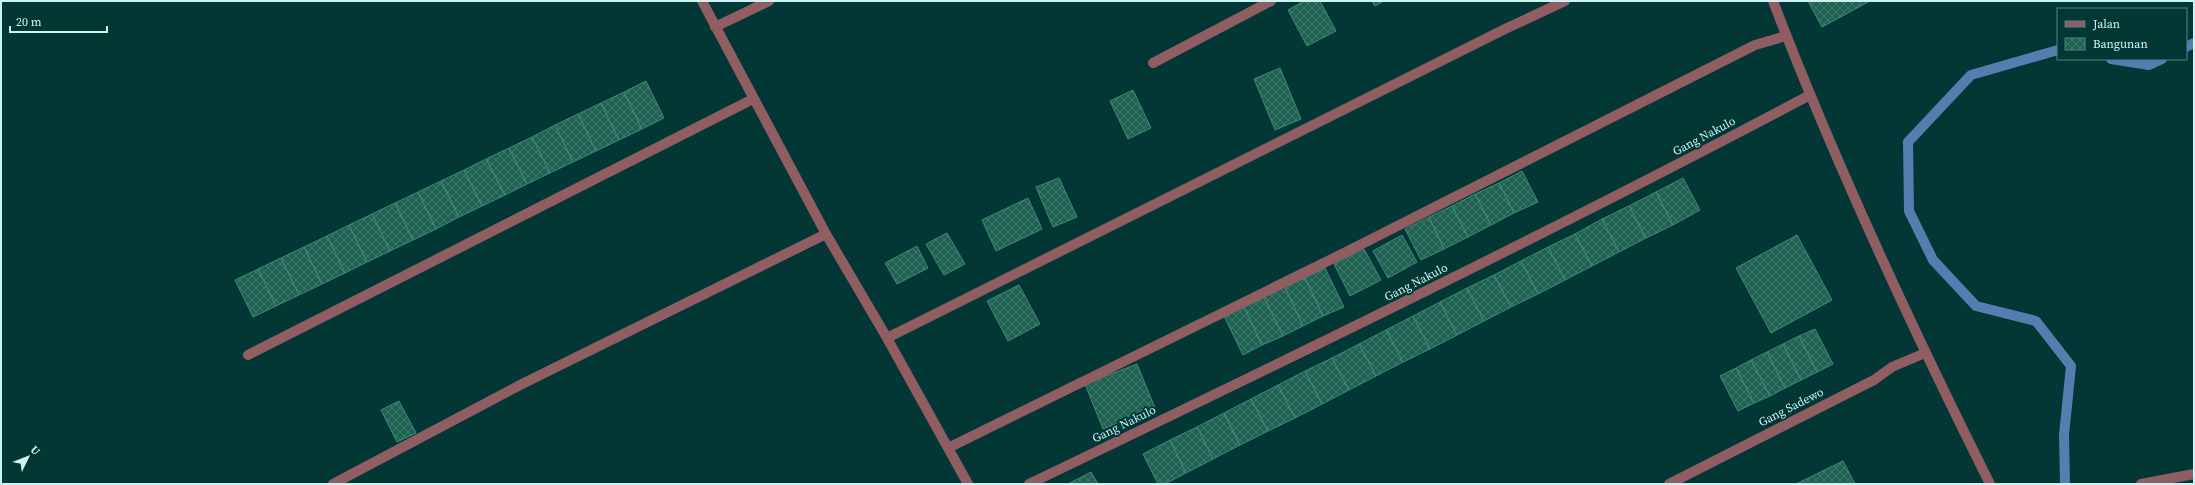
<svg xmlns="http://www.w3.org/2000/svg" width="2195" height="485" font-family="'Source Serif 4',serif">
<defs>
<pattern id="building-cross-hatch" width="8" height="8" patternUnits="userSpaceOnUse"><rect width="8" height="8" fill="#206252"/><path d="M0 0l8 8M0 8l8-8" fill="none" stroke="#3f796b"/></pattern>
</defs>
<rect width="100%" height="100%" fill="#023736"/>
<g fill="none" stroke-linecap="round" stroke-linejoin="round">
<path stroke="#557daf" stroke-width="10" d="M2186,47L2194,43
M2058,50L1971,75L1908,142L1909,211L1933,260L1976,306L2036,321L2071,366L2064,435L2065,484
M2111,59L2149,65L2162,59"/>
</g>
<path fill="url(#building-cross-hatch)" stroke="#3c8b77" d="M1304,1H1320L1336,31L1307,46L1288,10Z
M1372,1H1384L1375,6Z
M1808,1H1870L1822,27Z
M1280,68L1301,119L1275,130L1254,79Z
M646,81L664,118L642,129L624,92Z
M1133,90L1151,128L1128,139L1110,101Z
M624,92L642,129L619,140L601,103Z
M601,103L619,140L596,151L578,114Z
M578,114L596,151L573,162L555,125Z
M555,125L573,162L550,173L532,137Z
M532,137L550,173L527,184L509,148Z
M509,148L527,184L505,195L486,159Z
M486,159L505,195L482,206L464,170Z
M464,170L482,206L459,217L441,181Z
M1522,171L1538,202L1514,213L1499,183Z
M1059,178L1077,217L1053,227L1036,187Z
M1683,178L1700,210L1673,225L1656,192Z
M441,181L459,217L436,229L418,192Z
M1499,183L1514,213L1491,225L1475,194Z
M418,192L436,229L413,240L395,203Z
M1656,192L1673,225L1646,238L1629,206Z
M1475,194L1491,225L1468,237L1452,206Z
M1028,198L1042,229L996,251L982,220Z
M395,203L413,240L390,251L372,214Z
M1452,206L1468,237L1444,249L1429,217Z
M1629,206L1646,238L1619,252L1602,219Z
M372,214L390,251L367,262L349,225Z
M1429,217L1444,249L1421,260L1405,229Z
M1602,219L1619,252L1592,266L1575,234Z
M349,225L367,262L345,273L327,236Z
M947,233L965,264L944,275L926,244Z
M1575,234L1592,266L1565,280L1548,247Z
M1402,235L1417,262L1388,278L1373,251Z
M1797,235L1832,300L1771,333L1736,268Z
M327,236L345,273L322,284L304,247Z
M917,246L928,268L897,284L885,263Z
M304,247L322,284L299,295L281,258Z
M1548,247L1565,280L1538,294L1521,261Z
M1364,249L1381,280L1350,296L1334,264Z
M281,258L299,295L276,306L258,269Z
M1521,261L1538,294L1511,307L1494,275Z
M1325,268L1344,307L1323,316L1305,278Z
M258,269L276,306L253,317L235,280Z
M1494,275L1511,307L1484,321L1467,288Z
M1305,278L1323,316L1303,326L1285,287Z
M1019,285L1040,324L1008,341L987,301Z
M1285,287L1303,326L1283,336L1264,297Z
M1467,288L1484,321L1457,335L1440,302Z
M1264,297L1283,336L1262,345L1244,307Z
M1440,302L1457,335L1430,349L1413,316Z
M1244,307L1262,345L1243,355L1224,316Z
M1413,316L1430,349L1403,362L1386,330Z
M1815,329L1833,364L1817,372L1799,336Z
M1386,330L1403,362L1376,376L1359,344Z
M1799,336L1817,372L1801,380L1783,344Z
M1359,344L1376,376L1349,390L1332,358Z
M1783,344L1801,380L1785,388L1767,352Z
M1767,352L1785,388L1770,396L1751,360Z
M1332,358L1349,390L1322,404L1305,371Z
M1751,360L1770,396L1754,403L1736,368Z
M1137,364L1155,408L1103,429L1085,384Z
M1736,368L1754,403L1738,411L1720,376Z
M1305,371L1322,404L1295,418L1278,385Z
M1278,385L1295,418L1268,431L1251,399Z
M1251,399L1268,431L1240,445L1224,413Z
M399,401L416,433L397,442L381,410Z
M1224,413L1240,445L1213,459L1197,427Z
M1197,427L1213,459L1186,473L1170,440Z
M1170,440L1186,473L1165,484H1158L1143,454Z
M1843,461L1855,484H1796Z
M1091,472L1098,484H1068Z"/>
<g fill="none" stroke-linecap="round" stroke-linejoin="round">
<path stroke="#905d62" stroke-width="10" d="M702,1L826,234L887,338L968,484
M1773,1C1836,166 1911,326 1990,484
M715,27L769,1
M1153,63L1271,1
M887,338L1505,29L1565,1
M248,355L753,99
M948,448L1344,253L1755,45L1786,36
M333,484L524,383L826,234
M1029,484C1291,358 1553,231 1810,95
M1669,484L1874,380L1892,367L1925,353
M2141,484L2194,474"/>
</g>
<g text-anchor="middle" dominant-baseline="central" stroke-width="4" stroke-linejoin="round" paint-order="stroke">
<g font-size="12" fill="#cbf4f3" stroke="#023736">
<text transform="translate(1704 136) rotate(-28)">Gang Nakulo</text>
<text transform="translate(1416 282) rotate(-27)">Gang Nakulo</text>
<text transform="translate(1791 407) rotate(-27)">Gang Sadewo</text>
<text transform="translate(1124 424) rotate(-26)">Gang Nakulo</text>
</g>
</g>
<rect width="2195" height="485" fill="none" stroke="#cbf4f3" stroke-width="4"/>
<rect x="2057" y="8" width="130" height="52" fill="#023736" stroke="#528382"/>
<rect x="2065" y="21" width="20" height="6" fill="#905d62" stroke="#528382"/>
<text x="2093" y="28" font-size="12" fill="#cbf4f3">Jalan</text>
<rect x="2065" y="38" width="20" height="12" fill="url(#building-cross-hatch)" stroke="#528382"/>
<text x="2093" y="48" font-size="12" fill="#cbf4f3">Bangunan</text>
<g transform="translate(28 457) rotate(47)" stroke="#023736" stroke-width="3" paint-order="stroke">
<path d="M0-3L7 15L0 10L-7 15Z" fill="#cbf4f3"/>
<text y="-6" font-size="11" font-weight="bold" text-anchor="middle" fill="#cbf4f3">U</text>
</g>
<path d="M10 26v6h97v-6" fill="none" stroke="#cbf4f3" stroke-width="2"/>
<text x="16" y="26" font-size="12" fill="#cbf4f3" stroke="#023736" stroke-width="3" paint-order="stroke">20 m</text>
</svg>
